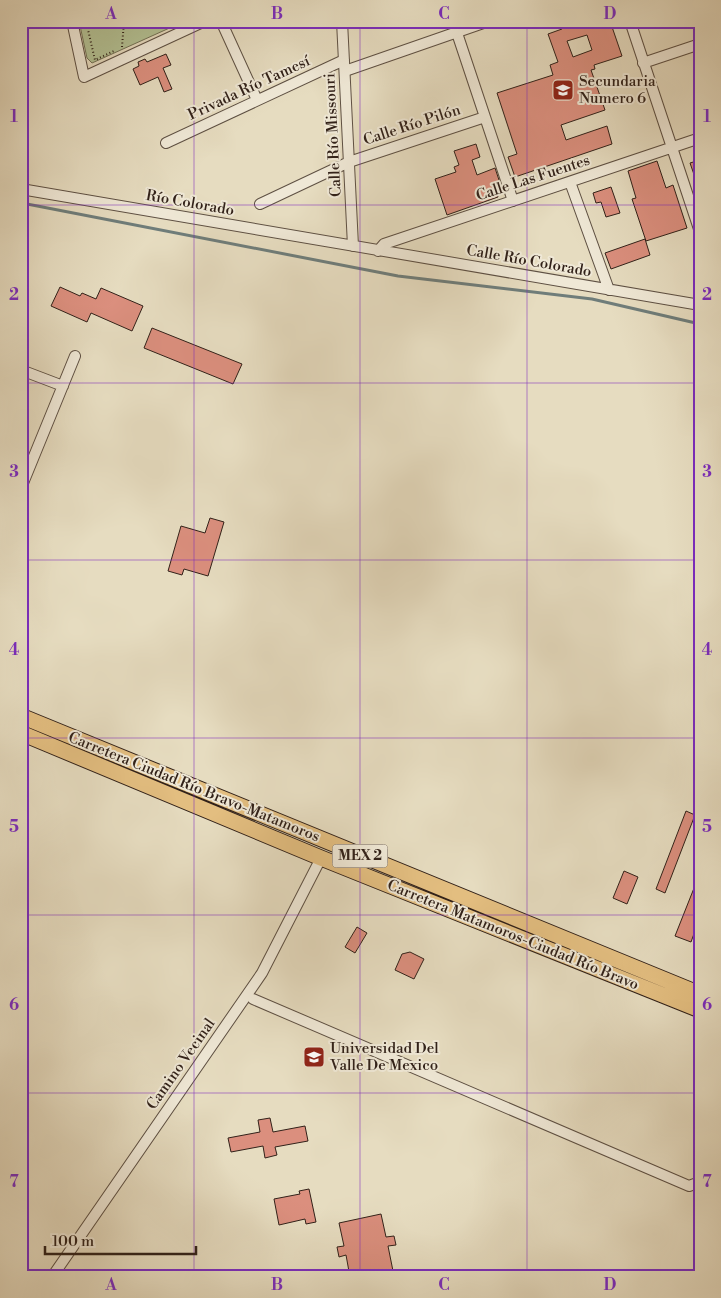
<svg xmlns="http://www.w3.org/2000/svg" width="721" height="1298" font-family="'Libre Bodoni',serif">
<rect width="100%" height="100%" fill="#e6dcc0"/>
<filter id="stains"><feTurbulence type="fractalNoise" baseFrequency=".004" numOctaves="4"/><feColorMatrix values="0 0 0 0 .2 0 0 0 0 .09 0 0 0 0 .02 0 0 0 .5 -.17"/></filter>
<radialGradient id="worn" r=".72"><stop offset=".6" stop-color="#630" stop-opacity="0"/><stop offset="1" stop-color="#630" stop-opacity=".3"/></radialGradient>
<path fill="#b3c194" stroke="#727156" d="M79,21H185L92,63L87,58Z"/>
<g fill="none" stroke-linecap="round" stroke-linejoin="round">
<path stroke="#6f7d7a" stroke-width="3" d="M27,204L398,276L592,299L700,324"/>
</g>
<path fill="#db8f7e" stroke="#312119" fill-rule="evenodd" d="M566,21H610L622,56L594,65L595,69L591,70L605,110L561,125L566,140L607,126L612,144L515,177L508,157L517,154L497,93L553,75L550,65L558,62L548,34L562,29L560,23ZM587,35L592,50L573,57L567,41Z
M166,54L171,65L163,68L172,89L164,92L158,77L140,85L133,69L139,66L138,62L145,59L147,62Z
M476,144L480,157L472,160L477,175L495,168L500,183L494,185L498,197L447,215L435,179L456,172L454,167L459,165L454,151Z
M700,160V186H698L690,163Z
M657,161L666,188L673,185L687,228L646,241L632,199L636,198L628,171Z
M611,187L620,213L606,217L601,202L596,203L593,193Z
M645,239L650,255L611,269L605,253Z
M60,287L80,296L82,293L96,299L101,288L143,306L132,331L91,313L87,322L51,306Z
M152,328L242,364L233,384L144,348Z
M210,518L224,522L208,576L184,569L182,575L168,571L181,526L205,533Z
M686,811L695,815L665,893L656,889Z
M624,871L638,877L627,904L613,898Z
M700,873V933L695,931L691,942L675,936Z
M357,927L367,933L355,953L345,947Z
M410,952L424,959L414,979L395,970L402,954Z
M270,1118L273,1132L305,1126L308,1141L275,1147L277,1155L265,1158L263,1146L231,1152L228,1138L260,1132L258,1120Z
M309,1189L316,1222L306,1224L305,1219L279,1225L274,1199L300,1194L299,1191Z
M381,1214L386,1237L394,1236L396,1245L388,1246L393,1271L364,1277H350L346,1255L339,1257L337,1247L344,1246L339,1223Z"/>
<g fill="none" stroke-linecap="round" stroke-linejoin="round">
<g stroke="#5e5043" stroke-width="12">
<path id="minor" d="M72,21L84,77L205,21
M221,21L257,100
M342,21L353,246
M630,21L700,232
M457,33L513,201
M643,63L700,44
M345,71L489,21
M166,143L344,60
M570,182L609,290
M21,189L700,305
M260,204L349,162L485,117
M378,251L384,244L700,138
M21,370L63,386
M21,488L75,356
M253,999L689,1186L700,1182
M52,1277L262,973L321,858"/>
</g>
<g stroke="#312119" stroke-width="17">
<path id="highway" d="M21,716L700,994
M21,733L321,858L700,1010"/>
</g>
<path stroke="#312119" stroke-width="2" stroke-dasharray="1 2.5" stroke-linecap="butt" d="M86,21L95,60L114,51
M162,21L165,28
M122,47L124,21"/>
<use href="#minor" stroke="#efe8d6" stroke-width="10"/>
<use href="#highway" stroke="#e3be80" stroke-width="15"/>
</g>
<path fill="none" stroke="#7b2cbf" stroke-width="1" stroke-opacity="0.55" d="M194,21V1277M360,21V1277M527,21V1277M21,205H700M21,383H700M21,560H700M21,738H700M21,915H700M21,1093H700"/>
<defs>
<g id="school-square" transform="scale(1.125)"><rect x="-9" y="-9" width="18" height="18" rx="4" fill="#8f2418" stroke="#efe8d6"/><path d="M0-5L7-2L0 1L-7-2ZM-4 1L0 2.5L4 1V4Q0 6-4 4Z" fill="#fff"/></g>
<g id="university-square" transform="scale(1.125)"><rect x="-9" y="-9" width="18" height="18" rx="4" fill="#8f2418" stroke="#efe8d6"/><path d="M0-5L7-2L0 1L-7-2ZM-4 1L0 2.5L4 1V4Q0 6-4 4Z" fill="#fff"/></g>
</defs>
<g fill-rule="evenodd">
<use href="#school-square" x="563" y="90"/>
<use href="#university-square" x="314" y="1057"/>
</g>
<g text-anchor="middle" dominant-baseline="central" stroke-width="4" stroke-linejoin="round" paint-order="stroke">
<rect fill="#efe8d6" stroke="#6a5d52" stroke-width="1" x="332.5" y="844.5" width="55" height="23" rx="4"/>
<g font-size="14" font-weight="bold" fill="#312119">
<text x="360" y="856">MEX 2</text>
</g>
<g font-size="15" fill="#312119" stroke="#efe8d6" text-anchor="start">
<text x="579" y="81">Secundaria<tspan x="579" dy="17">Numero 6</tspan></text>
<text x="330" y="1048">Universidad Del<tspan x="330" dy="17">Valle De Mexico</tspan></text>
</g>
<g font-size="15" fill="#312119" stroke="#efe8d6">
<text transform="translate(249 88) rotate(-25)">Privada Río Tamesí</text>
<text transform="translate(412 125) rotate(-18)">Calle Río Pilón</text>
<text transform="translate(333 135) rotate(-93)">Calle Río Missouri</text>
<text transform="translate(533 178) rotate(-18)">Calle Las Fuentes</text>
<text transform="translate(190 203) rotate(10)">Río Colorado</text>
<text transform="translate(529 261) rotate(10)">Calle Río Colorado</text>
<text transform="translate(194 787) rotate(22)">Carretera Ciudad Río Bravo-Matamoros</text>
<text transform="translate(513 935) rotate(22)">Carretera Matamoros-Ciudad Río Bravo</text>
<text transform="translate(181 1064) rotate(-55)">Camino Vecinal</text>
</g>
</g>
<rect width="721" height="1298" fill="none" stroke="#e6dcc0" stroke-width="55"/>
<path d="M45 1246v8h151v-8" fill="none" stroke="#312119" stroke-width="2.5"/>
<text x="52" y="1246" font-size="15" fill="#312119" stroke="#efe8d6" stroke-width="4" paint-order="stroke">100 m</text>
<rect x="28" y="28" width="666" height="1242" fill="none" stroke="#7b2cbf" stroke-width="2"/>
<g font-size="16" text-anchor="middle" font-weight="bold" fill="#7b2cbf">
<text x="111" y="19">A</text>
<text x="277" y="19">B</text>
<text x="444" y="19">C</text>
<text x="610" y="19">D</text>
<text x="14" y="122">1</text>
<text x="707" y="122">1</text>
<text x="14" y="300">2</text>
<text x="707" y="300">2</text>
<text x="14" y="477">3</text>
<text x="707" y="477">3</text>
<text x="14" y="655">4</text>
<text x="707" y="655">4</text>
<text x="14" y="832">5</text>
<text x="707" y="832">5</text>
<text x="14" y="1010">6</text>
<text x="707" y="1010">6</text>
<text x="14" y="1187">7</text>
<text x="707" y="1187">7</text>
<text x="111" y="1290">A</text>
<text x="277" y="1290">B</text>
<text x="444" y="1290">C</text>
<text x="610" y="1290">D</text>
</g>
<rect width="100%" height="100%" filter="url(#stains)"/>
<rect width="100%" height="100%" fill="url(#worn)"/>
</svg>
